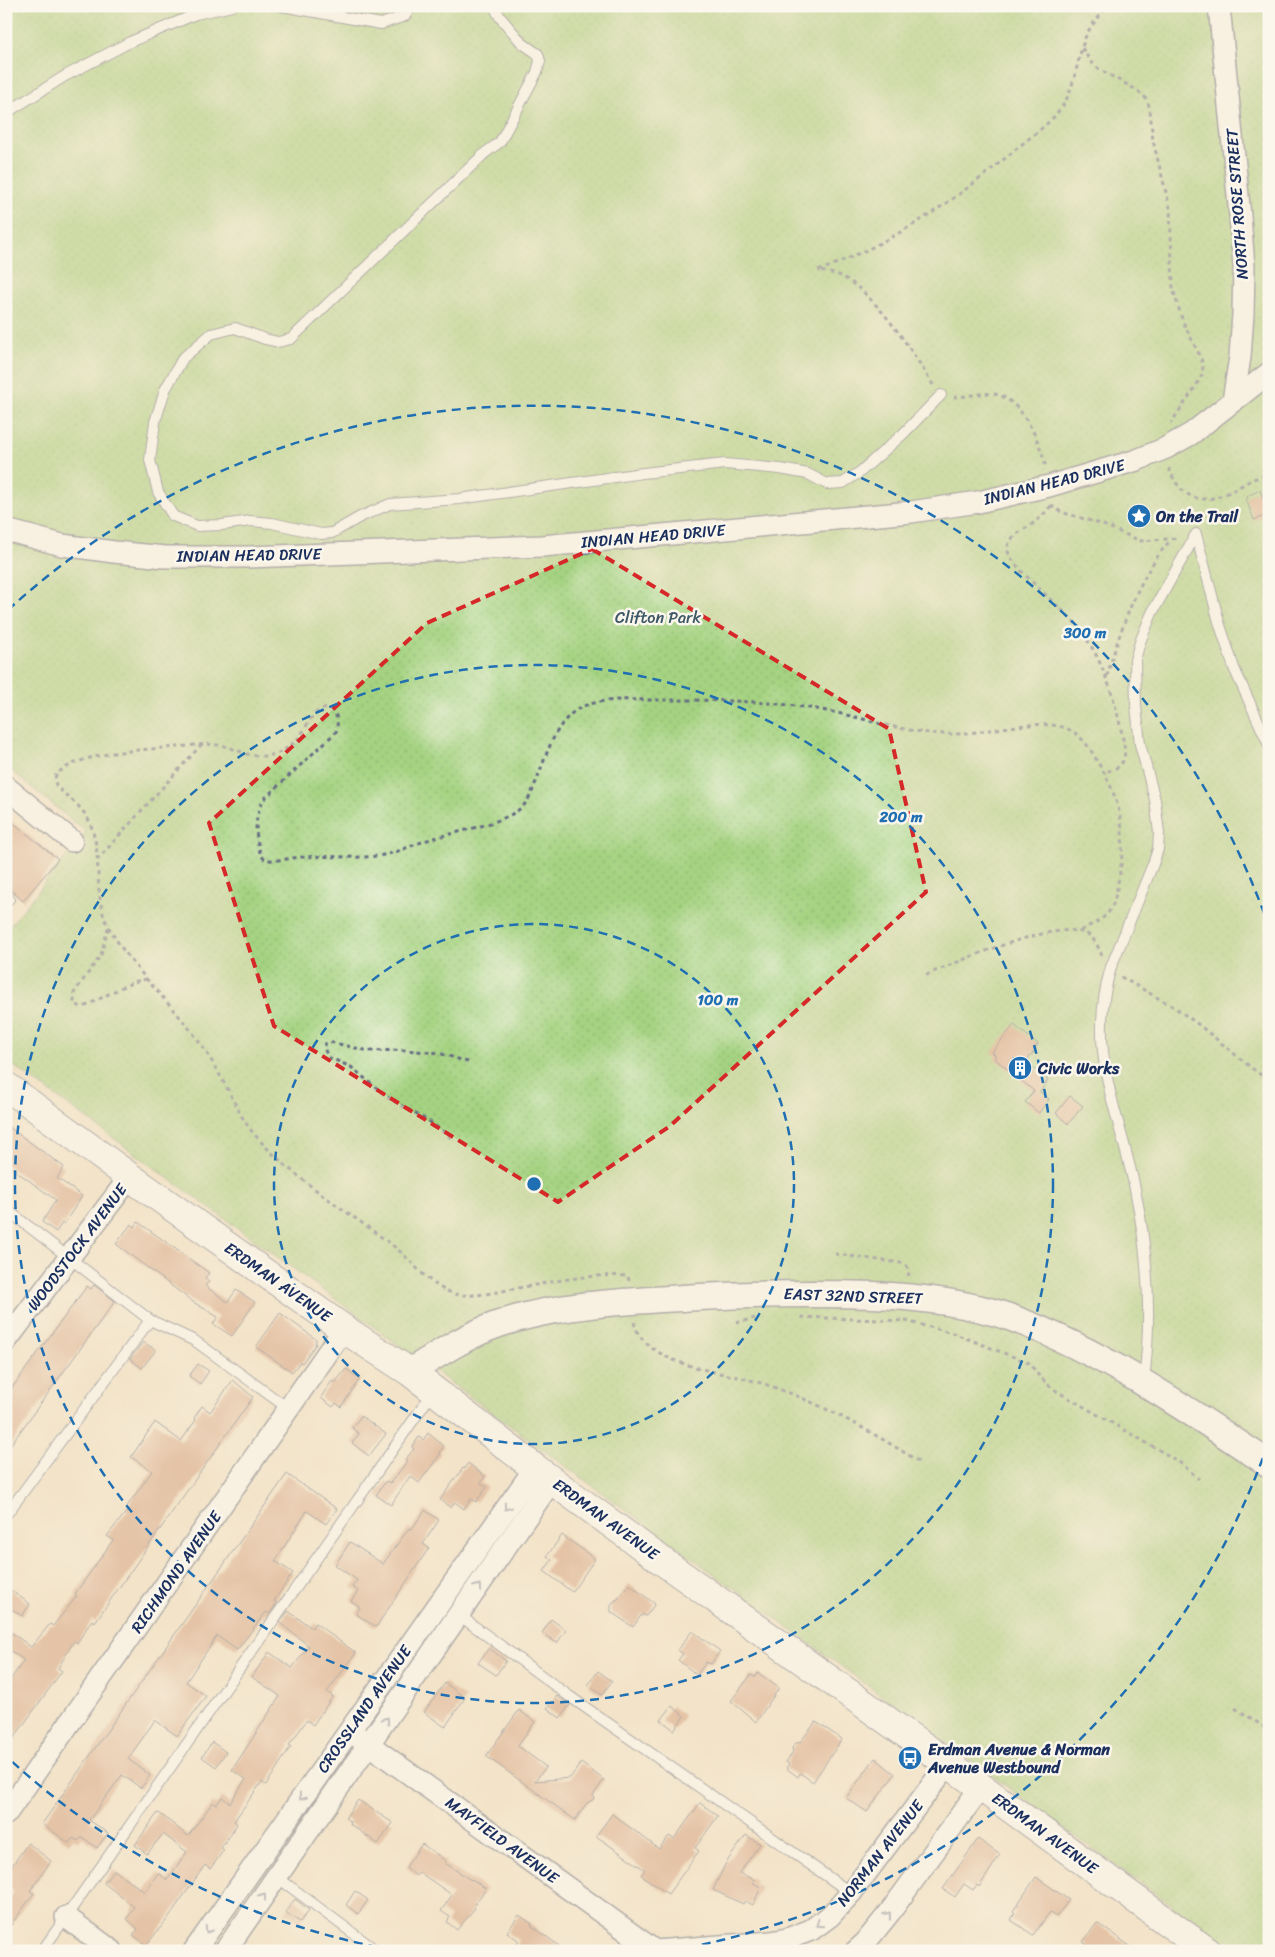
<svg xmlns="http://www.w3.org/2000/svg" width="1275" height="1957" font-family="Sriracha,sans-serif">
<defs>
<pattern id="park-dots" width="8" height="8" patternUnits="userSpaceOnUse" patternTransform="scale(1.25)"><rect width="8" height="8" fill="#a5d381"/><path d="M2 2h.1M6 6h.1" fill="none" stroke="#8db572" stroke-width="1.8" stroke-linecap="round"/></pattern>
</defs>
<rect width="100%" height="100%" fill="#fbf7ec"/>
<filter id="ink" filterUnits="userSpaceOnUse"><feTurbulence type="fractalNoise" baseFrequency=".02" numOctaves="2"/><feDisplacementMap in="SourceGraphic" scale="10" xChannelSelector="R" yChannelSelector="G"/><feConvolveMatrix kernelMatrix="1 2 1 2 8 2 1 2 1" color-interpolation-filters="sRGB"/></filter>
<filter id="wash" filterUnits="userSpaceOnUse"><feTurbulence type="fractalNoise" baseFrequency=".0096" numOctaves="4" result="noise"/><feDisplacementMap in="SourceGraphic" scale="20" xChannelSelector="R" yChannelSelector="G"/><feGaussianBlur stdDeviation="1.12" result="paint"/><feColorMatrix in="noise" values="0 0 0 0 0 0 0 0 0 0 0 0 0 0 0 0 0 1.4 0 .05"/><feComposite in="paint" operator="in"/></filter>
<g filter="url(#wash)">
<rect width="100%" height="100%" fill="#f3e3c8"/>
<path fill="url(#park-dots)" stroke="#608170" d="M6,6H1269V1951H1237L1115,1865L6,1060V931L86,832L6,766Z"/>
<g id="blocks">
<path fill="#d49b7b" d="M1260,490L1269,514L1254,520L1246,499L1248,498L1247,496Z
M6,817L58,859L23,901L7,887L11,881L6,877Z
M1014,1025L1038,1044L1035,1048L1036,1049L1026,1062L1048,1080L1040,1092L1049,1099L1039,1113L1025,1102L1034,1091L994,1058L996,1056L992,1052Z
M1070,1096L1083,1106L1068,1124L1056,1113Z
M6,1125L64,1167L57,1178L82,1196L64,1224L62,1223L56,1232L42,1222L56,1200L6,1164Z
M138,1222L209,1273L205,1278L209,1281L205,1286L228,1302L236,1290L255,1302L232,1336L213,1324L218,1317L193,1302L116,1244L131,1224L135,1227Z
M94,1285L115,1301L6,1451V1396L87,1286L91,1289Z
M280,1313L317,1340L315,1342L316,1344L302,1363L300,1362L292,1372L256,1347Z
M143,1342L156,1350L142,1368L130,1359Z
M198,1364L209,1371L200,1384L189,1376Z
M346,1369L360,1379L341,1407L336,1403L333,1407L321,1398L323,1394L332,1381L335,1383Z
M233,1380L253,1397L95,1622L92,1620L77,1643L74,1641L58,1668L62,1671L6,1749V1686L24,1660L6,1648V1641L12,1633L31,1647L50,1624L53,1626L77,1596L75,1594L113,1540L107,1536L128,1510L126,1508L152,1471L131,1457L155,1422L181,1441L196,1420L194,1418L202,1406L210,1412Z
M361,1416L386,1434L369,1456L352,1443L359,1434L352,1428Z
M428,1433L444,1446L440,1452L441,1453L419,1483L410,1476L391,1505L376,1495L386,1481L390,1483L407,1462L405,1460L414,1449L412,1447L419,1437L423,1440Z
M468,1463L485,1476L481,1483L487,1487L476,1502L471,1499L464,1509L455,1502L451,1508L440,1500L463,1468L464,1469Z
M287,1474L337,1509L326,1524L307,1511L275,1561L293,1573L274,1601L277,1603L269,1614L266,1612L237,1650L217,1636L186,1682L206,1696L177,1736L155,1720L128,1759L150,1775L141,1788L122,1775L89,1820L108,1833L97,1848L82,1837L78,1841L73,1838L69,1843L42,1824Z
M425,1510L439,1520L423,1544L429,1548L376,1627L356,1614L360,1607L351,1601L358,1591L352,1587L357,1580L335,1565L350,1542L383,1564L409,1528L411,1530Z
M562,1535L595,1559L572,1592L544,1571L552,1560L547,1556Z
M629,1584L655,1604L646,1616L642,1614L633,1627L611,1612V1605L614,1601L618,1599Z
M6,1587L30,1604L22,1616L6,1605Z
M288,1611L312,1628L315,1623L356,1653L327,1692L333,1696L313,1725L307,1720L289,1745L291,1746L266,1785L262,1782L259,1786L234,1821L237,1824L221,1848L224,1850L210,1869L205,1865L166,1921L146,1945L133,1935L138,1929L127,1919L134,1907L104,1883L114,1870L145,1892L158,1873L167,1880L187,1852L163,1834L147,1854L135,1845L157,1814L159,1813L188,1836L213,1802L216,1805L222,1797L230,1803L246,1779L232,1770L280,1696L252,1677L269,1652L292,1668L309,1646L280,1623Z
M551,1619L566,1630L557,1643L542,1633Z
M692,1631L720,1651L711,1664L706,1662L697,1675L678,1660L683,1654L678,1650Z
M489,1648L506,1661L496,1675L478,1663Z
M598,1671L612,1681L602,1695L588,1685Z
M758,1673L779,1688L756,1722L731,1701L747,1680L751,1675L755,1677Z
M445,1683L465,1698L445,1727L424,1712Z
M557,1696L570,1705L560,1718L547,1708Z
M672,1706L684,1716L674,1730L661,1720Z
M519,1710L535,1722L518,1746L546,1767L535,1781L570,1778L581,1763L604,1780L593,1795L594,1799L587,1803L575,1820L486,1756Z
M816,1722L842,1739L813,1782L800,1773L798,1777L786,1768L789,1764L786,1762L793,1752L792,1748L796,1743L800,1742Z
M212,1742L226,1752L216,1767L202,1757Z
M875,1758L895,1774L867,1812L846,1798Z
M358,1800L393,1823L378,1844L350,1824L351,1822L345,1818Z
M700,1803L718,1816L695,1848L699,1851L668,1894L641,1875L645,1870L596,1836L612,1814L659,1849L669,1836L674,1839Z
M746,1835L760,1844L739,1873L755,1880L753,1883L761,1887L753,1905L745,1901L743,1904L713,1890L726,1863Z
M978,1839L1000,1855L979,1887L977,1885L973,1890L964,1884L955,1897L943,1889Z
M28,1843L51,1861L30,1891L34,1893L6,1932V1903L14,1892L6,1886V1874Z
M422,1844L446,1861L445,1863L471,1880L472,1879L486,1889L473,1906L475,1908L457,1930L447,1922L450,1917L441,1911L452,1895L419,1872L416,1876L406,1867Z
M1036,1877L1069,1900L1056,1917L1050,1912L1033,1935L1011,1920L1015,1913L1013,1911Z
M355,1891L368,1900L358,1914L346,1905Z
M295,1899L309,1910L300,1922L285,1912Z
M519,1915L532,1924L531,1925L566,1951H526L517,1944L519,1941L507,1932Z
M1097,1923L1137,1951H1084L1088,1945L1083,1942Z"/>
</g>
</g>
<g filter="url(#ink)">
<use href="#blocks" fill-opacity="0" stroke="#676e83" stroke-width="1"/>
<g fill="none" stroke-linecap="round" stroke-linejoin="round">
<g stroke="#676e83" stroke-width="12">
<path id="service" d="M282,6L381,24L405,16L411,6
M494,6L500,17L522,43L538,54L540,61L537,72L500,142L485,153L291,339L278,342L265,339L235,328L211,334L183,358L165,390L155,422L150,460L158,492L173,516L197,526L222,525L251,521L272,523L321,534L332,533L360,517L390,504L459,499L643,473L725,464L780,469L808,474L827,484L843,483L860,472L903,434L941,395
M6,113L65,76L130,42L196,14L232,6
M1196,534L1219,622L1234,668L1269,745
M6,897L9,899
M6,1209L150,1320L6,1515
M150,1320L195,1341L289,1409
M1144,1380C1152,1316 1148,1252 1135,1189C1118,1108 1086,1051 1111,967L1153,864L1158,849L1159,833L1155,800L1140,744L1136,706L1135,660L1140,642L1152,613L1196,534
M459,1615L569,1696L851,1893
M277,1877L377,1951
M42,1951L433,1392"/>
</g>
<g stroke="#676e83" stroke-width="24">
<path id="minor" d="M1219,6L1240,216L1244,267L1243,314L1240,357L1233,401
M6,530L62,545L114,552L165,557H248L542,546L911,512L978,502L1049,486L1137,460L1166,448L1191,434L1269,373
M6,787L72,841
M6,1341L130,1177
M357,1736L655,1951
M6,1814L344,1329
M66,1917L112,1951
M194,1951L535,1468
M225,1951L552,1480
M655,1951L771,1942L787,1939L811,1930L830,1916L851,1893L948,1764
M856,1951L865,1943L890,1912L981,1787"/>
</g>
<g stroke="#676e83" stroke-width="29">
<path id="tertiary" d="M410,1372C436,1355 469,1334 499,1324C560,1303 635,1301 699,1297C757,1294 815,1293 874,1295C919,1297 965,1302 1009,1317C1102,1351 1187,1409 1269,1464"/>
</g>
<g stroke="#676e83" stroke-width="30">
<path id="primary" d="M6,1086L130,1177L344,1329L410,1372L535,1468L665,1563L981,1787L1207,1951"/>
</g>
<path stroke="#676e83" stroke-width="3" stroke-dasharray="4 4" stroke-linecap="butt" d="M1082,48L1091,62L1100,70L1135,89L1144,96L1148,102L1150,110L1153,141L1170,208L1173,289L1183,322L1201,358L1203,366L1202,375L1196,386L1171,423
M933,385C912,351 877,295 841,276C834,273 826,272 818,271C897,240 951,204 1015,150C1029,138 1047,126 1058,112C1074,94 1076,64 1084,41C1088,28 1099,17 1107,6
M954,397C967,397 980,392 993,394C1021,396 1042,445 1046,469
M1169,468C1178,493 1195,506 1223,495C1240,489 1249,477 1269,475
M1051,505L1061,512L1101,524L1141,541L1179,538
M1051,506C1046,512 1041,517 1035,522C1025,530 1006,536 1008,551C1010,567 1068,612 1080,629C1104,662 1115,699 1123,739C1127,758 1125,768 1104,772
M1107,676C1119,633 1140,571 1172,539
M97,860L201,745
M108,928L101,955L74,993V1003L79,1006H86L122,987L137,981L147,979
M926,975C958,962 1057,918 1087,934C1095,938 1099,949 1102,956
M1121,977L1174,1007L1199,1025L1258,1073L1269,1079
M451,1138L430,1122L391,1100L351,1067L328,1057L324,1048L325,1044L330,1042L369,1051L405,1050L439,1053L471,1063
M835,1254L901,1263L907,1266L909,1276
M629,1281L628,1276C597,1274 565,1279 535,1285C514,1288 475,1299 455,1294C430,1287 415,1264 396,1248C348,1211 294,1180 254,1134C243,1121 236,1105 228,1090C217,1070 206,1050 192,1032C165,997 130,966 108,926C91,892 105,853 88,819C80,804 66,797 56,785C55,780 54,775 59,772C87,751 142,750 177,747C190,746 205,743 218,745C233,746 244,756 259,756C279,757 294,746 305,729C308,722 312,715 319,711C335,702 340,720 336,732L264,799C253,819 255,834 261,856C265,859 264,860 270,860C282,861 293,857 304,857C328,855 353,859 377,856C396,854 413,844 431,839C455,832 502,824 521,808C530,800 533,789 537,779C548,751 558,712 590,704C612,698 636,700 658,700C716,700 774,700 832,712C870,719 908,734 948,734C981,735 1036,717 1065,728C1081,733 1091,750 1099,764C1123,803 1127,839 1118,883C1116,893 1114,907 1107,914C1100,922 1087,926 1078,932
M801,1317L906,1321L953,1333L1029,1363L1039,1376L1053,1389L1159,1450L1182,1464L1199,1479
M634,1322C638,1340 653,1350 669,1358C698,1371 731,1374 761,1383C818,1401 871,1431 921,1463
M736,1323L755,1318
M1235,1708L1269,1730"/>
<use href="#service" stroke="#fff" stroke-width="10"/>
<use href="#minor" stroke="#fff" stroke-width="21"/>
<use href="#tertiary" stroke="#fff" stroke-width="26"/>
<use href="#primary" stroke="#fff" stroke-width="28"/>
</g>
<defs><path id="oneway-chevron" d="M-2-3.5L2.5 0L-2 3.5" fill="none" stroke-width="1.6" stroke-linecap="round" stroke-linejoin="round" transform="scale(1.25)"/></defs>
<g stroke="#8d97ae">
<use href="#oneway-chevron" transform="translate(507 1507) rotate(125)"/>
<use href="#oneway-chevron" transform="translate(478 1587) rotate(-55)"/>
<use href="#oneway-chevron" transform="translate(386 1720) rotate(-55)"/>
<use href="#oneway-chevron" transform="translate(302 1797) rotate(125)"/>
<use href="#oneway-chevron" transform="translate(263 1896) rotate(-55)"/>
<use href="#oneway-chevron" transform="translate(888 1915) rotate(-52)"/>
<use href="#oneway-chevron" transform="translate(819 1924) rotate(145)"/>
<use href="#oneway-chevron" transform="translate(208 1930) rotate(125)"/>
</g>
</g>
<path d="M0 0H1275V1957H0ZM592,549L889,729L926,892L670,1126L558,1202L274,1026L209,823L427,623Z" fill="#f3e3c8" fill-opacity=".55" fill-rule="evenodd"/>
<path fill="none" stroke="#d62828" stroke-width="4" stroke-dasharray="10 6" stroke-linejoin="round" d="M592,549L889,729L926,892L670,1126L558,1202L274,1026L209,823L427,623Z"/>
<g fill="none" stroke="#1f6fb2" stroke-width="2.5" stroke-dasharray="9 6">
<circle cx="534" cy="1184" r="260"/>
<circle cx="534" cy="1184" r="519"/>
<path d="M1268 1444A779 779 0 0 1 676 1950M392 1950A779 779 0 0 1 8 1758M8 610A779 779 0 0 1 1268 924"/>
</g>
<defs>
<g id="sight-disc" transform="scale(1.25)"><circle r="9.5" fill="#1f6fb2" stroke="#fbf7ec"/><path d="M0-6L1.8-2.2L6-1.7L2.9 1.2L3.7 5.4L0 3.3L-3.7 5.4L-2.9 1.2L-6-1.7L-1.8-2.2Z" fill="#fff"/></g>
<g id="building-disc" transform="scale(1.25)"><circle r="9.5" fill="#1f6fb2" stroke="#fbf7ec"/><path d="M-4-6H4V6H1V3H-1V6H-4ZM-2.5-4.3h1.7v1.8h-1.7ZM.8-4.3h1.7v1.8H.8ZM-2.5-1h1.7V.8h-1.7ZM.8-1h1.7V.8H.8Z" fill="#fff"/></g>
<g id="bus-disc" transform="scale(1.25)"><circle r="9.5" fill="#1f6fb2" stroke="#fbf7ec"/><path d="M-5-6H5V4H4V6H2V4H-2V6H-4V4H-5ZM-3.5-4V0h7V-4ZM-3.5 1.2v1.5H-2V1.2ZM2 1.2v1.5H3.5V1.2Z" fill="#fff"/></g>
</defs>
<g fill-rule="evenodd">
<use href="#sight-disc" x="1139" y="516"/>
<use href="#building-disc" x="1020" y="1068"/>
<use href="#bus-disc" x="910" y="1758"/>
</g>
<g text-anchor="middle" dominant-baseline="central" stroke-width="5" stroke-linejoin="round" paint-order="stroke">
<g font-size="16" fill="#1b2f5e" stroke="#fbf7ec">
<text transform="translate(1237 204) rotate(-94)">NORTH ROSE STREET</text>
<text transform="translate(1054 482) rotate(-14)">INDIAN HEAD DRIVE</text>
<text transform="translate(653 536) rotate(-5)">INDIAN HEAD DRIVE</text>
<text transform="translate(249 555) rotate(-1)">INDIAN HEAD DRIVE</text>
<text transform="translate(77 1247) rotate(-53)">WOODSTOCK AVENUE</text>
<text transform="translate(278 1282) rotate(35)">ERDMAN AVENUE</text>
<text transform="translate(853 1296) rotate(2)">EAST 32ND STREET</text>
<text transform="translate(606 1519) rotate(36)">ERDMAN AVENUE</text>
<text transform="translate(176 1572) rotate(-55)">RICHMOND AVENUE</text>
<text transform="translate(364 1709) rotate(-55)">CROSSLAND AVENUE</text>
<text transform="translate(1045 1833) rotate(36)">ERDMAN AVENUE</text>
<text transform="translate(502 1840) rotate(36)">MAYFIELD AVENUE</text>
<text transform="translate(880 1853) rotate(-52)">NORMAN AVENUE</text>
</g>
<g font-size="16" font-weight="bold" fill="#1b2f5e" stroke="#fbf7ec" text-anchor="start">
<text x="1156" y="516">On the Trail</text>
<text x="1038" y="1068">Civic Works</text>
<text x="928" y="1749">Erdman Avenue &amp; Norman<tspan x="928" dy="18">Avenue Westbound</tspan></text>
</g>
<g font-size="16" fill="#3e5867" stroke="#fbf7ec">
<text x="658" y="617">Clifton Park</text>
</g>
</g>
<circle cx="534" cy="1184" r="8" fill="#1f6fb2" stroke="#fbf7ec" stroke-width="2.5"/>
<g font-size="15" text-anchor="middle" font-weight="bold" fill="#1f6fb2" stroke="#fbf7ec" stroke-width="5" stroke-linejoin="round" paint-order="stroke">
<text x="1085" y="638">300 m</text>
<text x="901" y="822">200 m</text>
<text x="718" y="1005">100 m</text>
</g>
<rect width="1275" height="1957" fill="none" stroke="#fbf7ec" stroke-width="25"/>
</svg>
